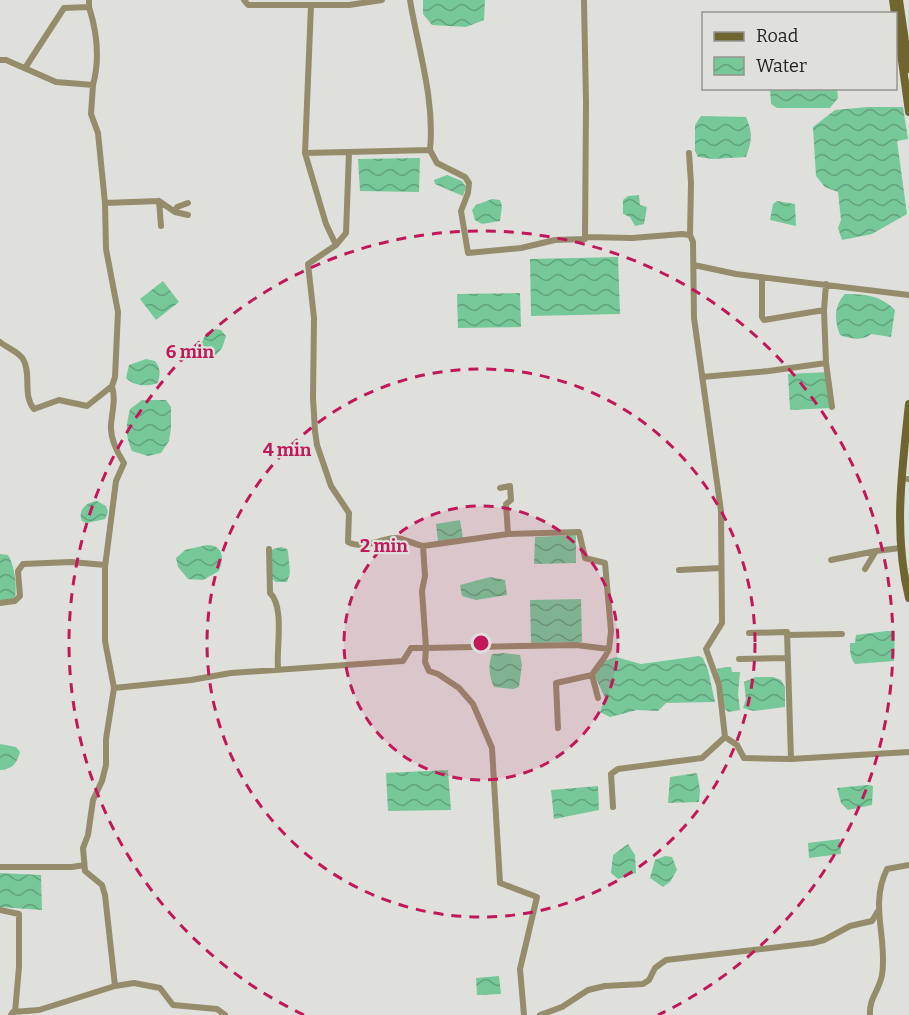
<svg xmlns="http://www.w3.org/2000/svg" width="909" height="1015" font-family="Bitter,serif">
<defs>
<pattern id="water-waves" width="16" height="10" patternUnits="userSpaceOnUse" patternTransform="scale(1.5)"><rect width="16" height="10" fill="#76c899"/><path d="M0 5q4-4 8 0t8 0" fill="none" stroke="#61a27c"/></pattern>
</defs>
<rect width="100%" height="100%" fill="#dfe0db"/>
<path fill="url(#water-waves)" d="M423,0H485L484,20L466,27L432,25L423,14Z
M770,89H837L838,98L830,108H777L771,104Z
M868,107H903L908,139L897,141L907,214L872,234L842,240L838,228L841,220L838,192L825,187L816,176L813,127L835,110Z
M701,116L746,117C753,133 752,141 746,157L713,159L698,157L695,151V125Z
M420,158L419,192L360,191L358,159Z
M447,175L462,181L466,187L463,196L435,184L434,180Z
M639,195L640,205L647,207L644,224L635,226L630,217L623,214V200L628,196Z
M492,199L500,200L502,206L500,221L482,224L475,220L472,210L476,205Z
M777,201L795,204L796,226L770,220L773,204Z
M618,257L620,314L531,316L530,259Z
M163,281L179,302L156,320L140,299Z
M520,293L521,327L458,328L457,294Z
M845,294C865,294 880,295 895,310L891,337L871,334C864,341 849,339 840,335C834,321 834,305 845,294Z
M215,329L221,330L226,336L222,348L216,355L202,354L200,347L206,333Z
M146,359L155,361C161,368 160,374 158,383C147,387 134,386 126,378L129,365Z
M828,372L830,408L790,410L788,374Z
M142,400H166L171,407V428L169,441L161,453L148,456L132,451C125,435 126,426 130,409Z
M97,501L106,506L108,512L105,519L87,523L82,521C77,510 87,502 97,501Z
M460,520L463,538L438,541L436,524Z
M576,535V563L534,564L535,537Z
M207,545C224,545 224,559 219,571L203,580L188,579L178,567L176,558L185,550Z
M281,547L287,549L288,551L290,573L287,582H276L271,578V552L273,549Z
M0,554L8,555C15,567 17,585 15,599L0,601Z
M490,577L505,580L507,595L476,600L462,596L460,585Z
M581,599L582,642L531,643L530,600Z
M886,631H895L894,661L855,664C850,658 850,651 850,643H855L856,635Z
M504,653L520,655L522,664L519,687L513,689L494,687C489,677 488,664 492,654Z
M699,656L703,658L708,670L715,702L666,703L658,711L637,710L610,717L600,712L605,698L595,676L604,661L616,657L641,664Z
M726,667H731L732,672H740L738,694L740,710L728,712L724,708L717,669Z
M756,677H773L781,680L785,687V707L754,711L743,708L746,699L744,682Z
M0,744L16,747L20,752C17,763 13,769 0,770Z
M448,770L451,810L388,811L386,773Z
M697,773L700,790L699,802L668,803L670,777Z
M867,785L873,786L872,805L848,810L841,803L837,788Z
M598,786L599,810L554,819L551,790Z
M840,839L841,854L809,858L808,843Z
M628,844L635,855L636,873L618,879L611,873L613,855Z
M665,856L672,857L677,870L670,882L663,887L650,878L655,860Z
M0,873L41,875L42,910L0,907Z
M499,976L501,994L477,995L476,978Z"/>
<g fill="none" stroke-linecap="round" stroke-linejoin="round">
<path stroke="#948c6b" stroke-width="6" d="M244,0L248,5H349L382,0
M410,0C418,49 435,99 430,150
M584,0L586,103L585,239
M89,7C97,32 100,59 93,85
M0,60H6L56,82L93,85L91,114L98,133L105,203L159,201L161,226
M25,68L64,8L89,7V0
M305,153L430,150L437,163L465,177L469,183L468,193L461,211L468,253L521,248L555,240L585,239L587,237L632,238L682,234L690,235L693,242L694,318L721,511L722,623L706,649L719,685L725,737L737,745L744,758L791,759L909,752
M689,153L691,183L690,235
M159,201L175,212L188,215
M105,203L106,249L118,312L115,377L112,386
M175,212L177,207L188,203
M336,245L346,233L349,152
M694,265L736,274L909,295
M824,310L826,284
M0,342C7,348 18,351 23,359C32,374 22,395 34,409L59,400L87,406L112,386C116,400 112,411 111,425C110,439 117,452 124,463L116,481L105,567V641L114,688L191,680L231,673L403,661L411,648H426L422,591L425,576L423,546C413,544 404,538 395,538C380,539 362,550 348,542L349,513L331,486L317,445L315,431L313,398L314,318L308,264L336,245L326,224L305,153L311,5
M826,363L832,407
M702,377L769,371L826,363L824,310L764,320L762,317V277
M907,479H909
M500,488L510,486L511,500L506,504L508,534
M423,546L508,534L579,532L585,558L605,563L611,631L609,649L576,645L426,648L425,662L429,671L438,674L459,688L473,704L492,748L500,883L537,897L520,969L524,1015
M269,549L270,593C285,607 276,649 278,669
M831,560L876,551
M865,569L876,551L900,548
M679,570L721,568
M0,603L15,601L20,596L18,571L23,564L71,562L105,565
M749,633L787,632L791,759
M787,635L842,634
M739,659L788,658
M114,688L106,739V765L102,781L93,800L88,835L83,848L85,871L102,885L105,895L115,986
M598,698L592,675C598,665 605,659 609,649
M558,728L556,683L592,675
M613,807L611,774L618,769L702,758L725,737
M0,867H72L84,865
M0,910L19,914V967L15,1012
M11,1015L13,1012L39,1010L115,986L134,983L160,988L173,1005L217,1009L225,1015
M540,1015L562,1007L588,990L605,986L643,984L649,980L655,968L666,960L813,943L824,940L850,926L872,921L878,911
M870,1015C869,998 879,991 882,975C888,940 869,905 887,869L909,865"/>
<path stroke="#706430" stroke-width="8" d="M893,0L895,14
M899,0L909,69
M896,17L909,112
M909,404C902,470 893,533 909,598"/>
</g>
<circle cx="481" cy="643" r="137" fill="#c2185b" fill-opacity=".12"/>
<g fill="none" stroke="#c2185b" stroke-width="3" stroke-dasharray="10 8">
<circle cx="481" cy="643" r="137"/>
<circle cx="481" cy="643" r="274"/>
<path d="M304 1015A412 412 0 1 1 658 1015"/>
</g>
<circle cx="481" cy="643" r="9" fill="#c2185b" stroke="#dfe0db" stroke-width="3"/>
<g font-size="18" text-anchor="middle" font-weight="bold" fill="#c2185b" stroke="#dfe0db" stroke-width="4.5" stroke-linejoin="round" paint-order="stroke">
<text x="190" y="358">6 min</text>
<text x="287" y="456">4 min</text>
<text x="384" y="552">2 min</text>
</g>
<rect x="702" y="12" width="195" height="78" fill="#dfe0db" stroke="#959591" stroke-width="1.5"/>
<rect x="714" y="32" width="30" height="9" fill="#706430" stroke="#959591" stroke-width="1.5"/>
<text x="756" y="42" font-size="18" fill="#252523">Road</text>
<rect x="714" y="57" width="30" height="18" fill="url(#water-waves)" stroke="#959591" stroke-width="1.5"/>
<text x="756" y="72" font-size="18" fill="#252523">Water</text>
</svg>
